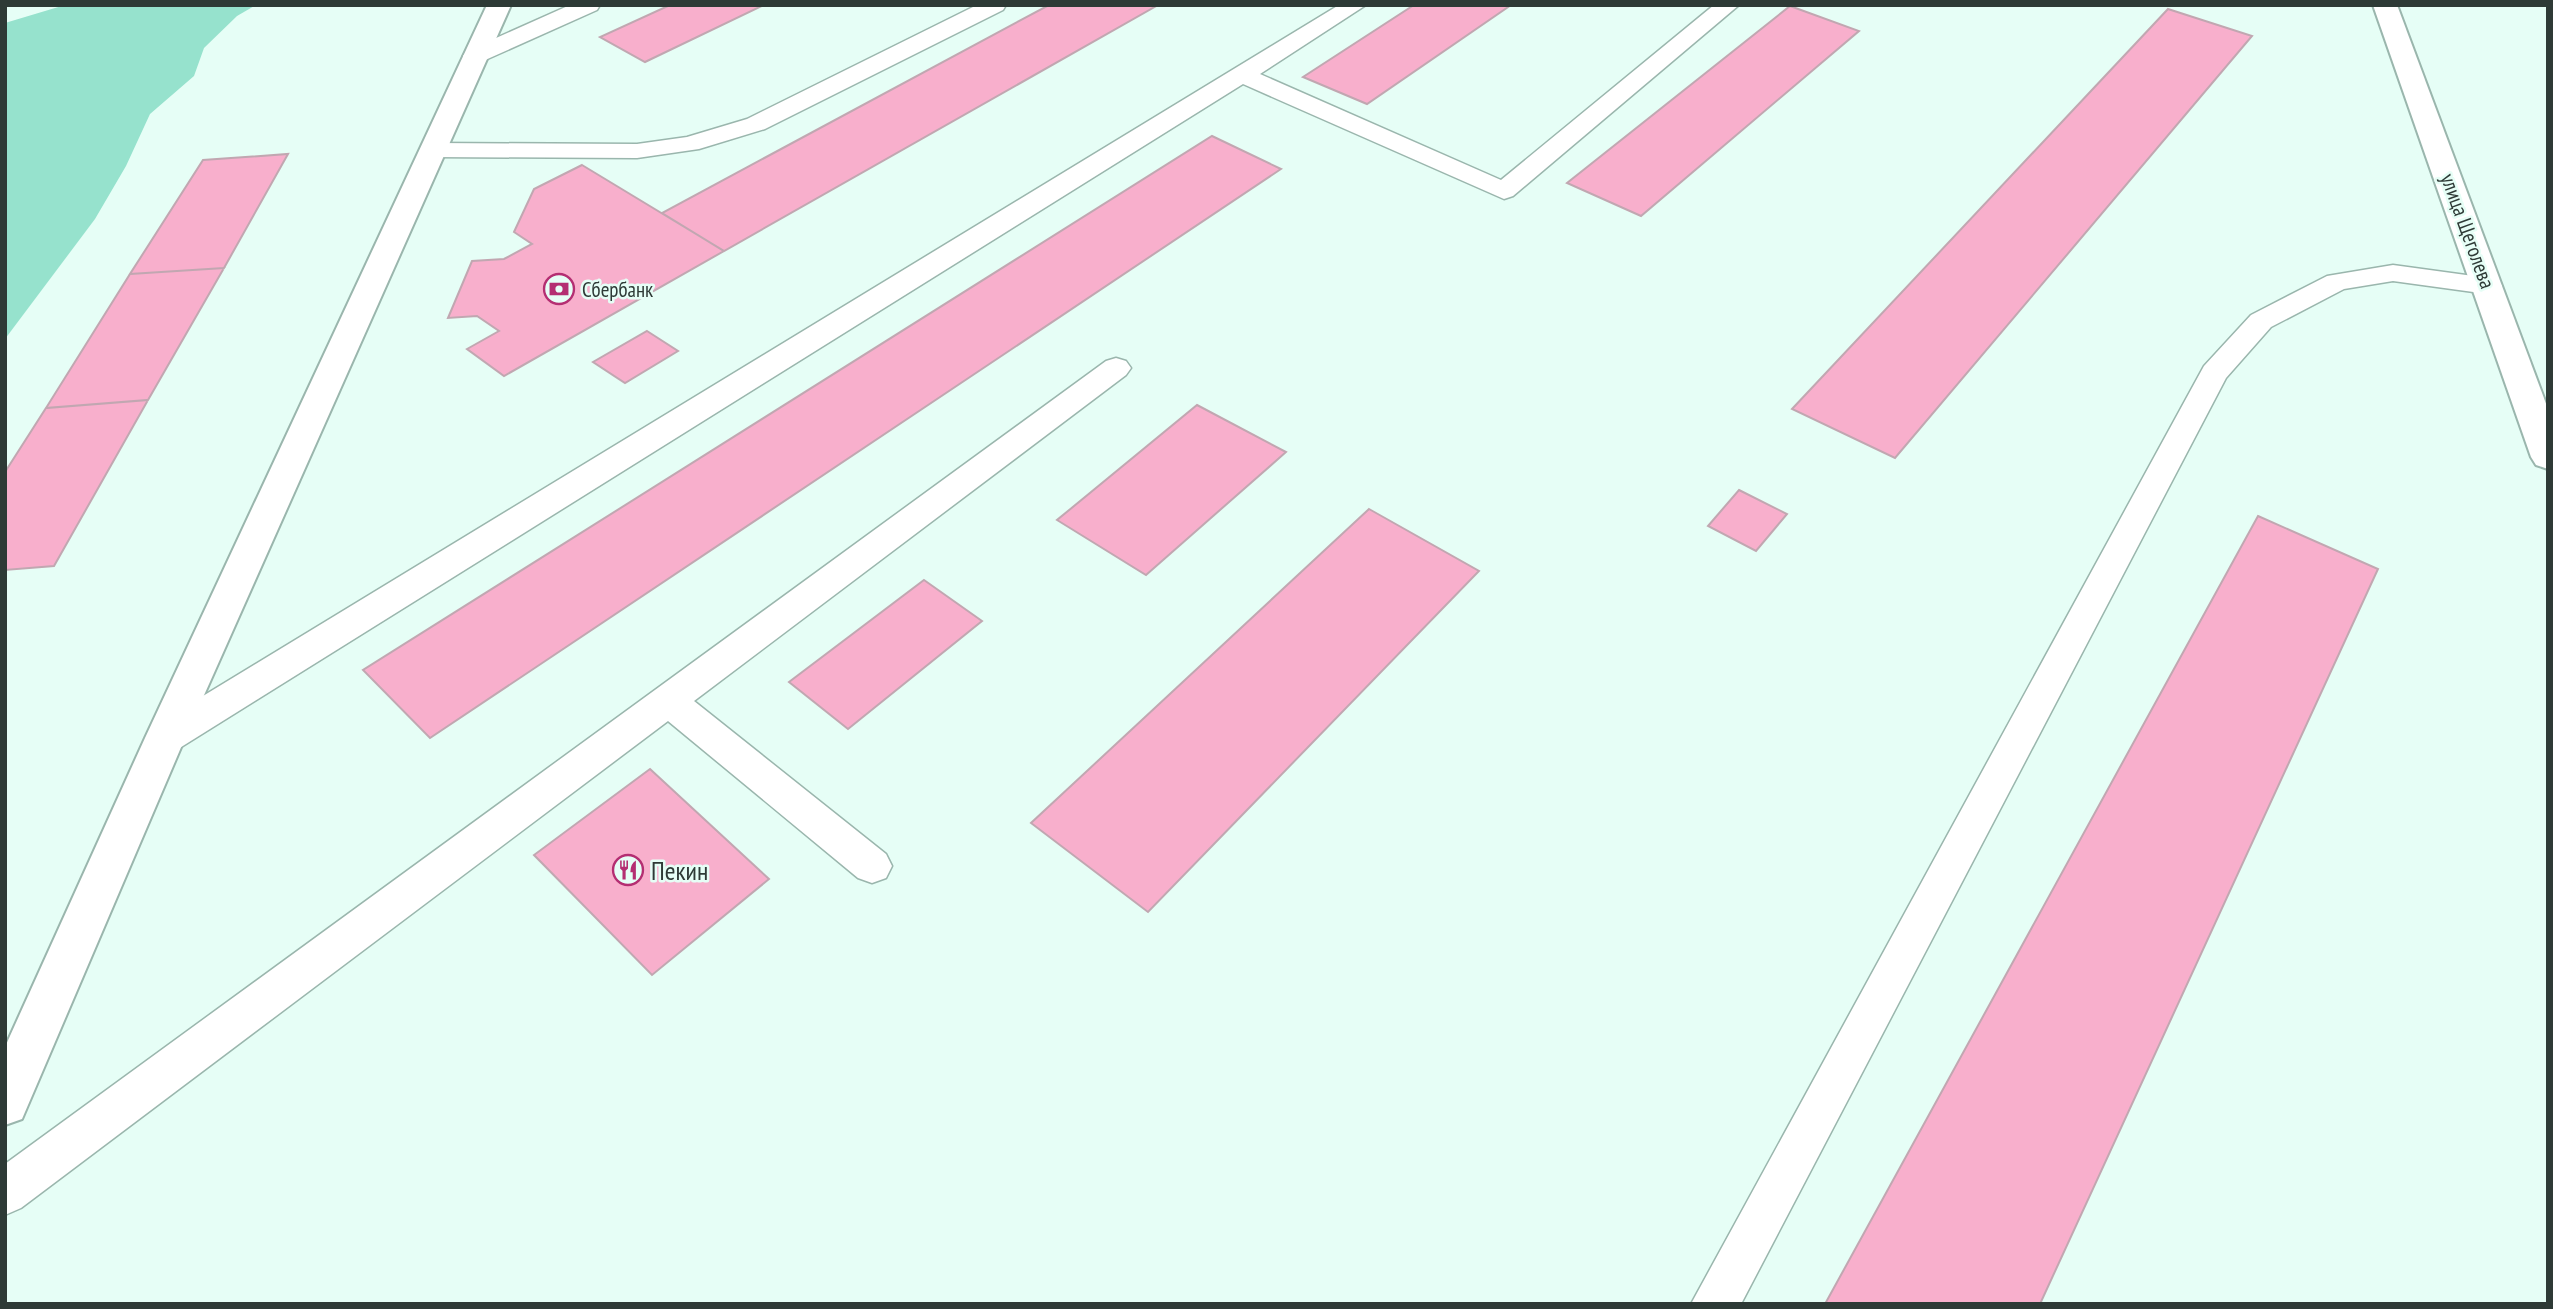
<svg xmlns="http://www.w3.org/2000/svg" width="2553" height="1309" font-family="'PT Sans Narrow',sans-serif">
<rect width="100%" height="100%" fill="#e6fef6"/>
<path fill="#96e2cd" d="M65,5H256L237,16L204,48L194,76L150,114L126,166L95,219L5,339V23Z"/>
<path fill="#f8afcc" stroke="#c1a7b1" stroke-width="2" d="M670,5H764L645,62L600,37Z
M1049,5H1158L724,251L662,213Z
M1414,5H1511L1367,104L1303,77Z
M1790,6L1859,31L1641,216L1567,183Z
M2168,9L2252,36L1895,458L1792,409Z
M1212,136L1281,169L430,738L363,670Z
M288,154L224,268L130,274L203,160Z
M582,165L724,251L504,376L467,349L499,331L477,316L448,318L472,261L504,259L532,244L514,232L534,189Z
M224,268L148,400L46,408L130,274Z
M647,331L678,351L625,383L593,362Z
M148,400L54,566L5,570V472L46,408Z
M1197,405L1286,452L1146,575L1057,520Z
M1739,490L1787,514L1756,551L1708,526Z
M1369,509L1479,571L1148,912L1031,823Z
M2258,516L2378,569L2040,1304H1825Z
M924,580L982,621L848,729L789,682Z
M650,769L769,879L652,975L534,855Z"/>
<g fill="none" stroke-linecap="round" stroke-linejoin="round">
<g stroke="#9ab6ad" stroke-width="3">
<path id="lane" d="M570,5H600L597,10L483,61H467L463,56L467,51Z
M977,5H1006L1003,10L765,129L699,149L637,158L433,157L424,155L421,150L424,145L433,143L637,144L687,137L747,119Z
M1339,5H1366L1260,74L1501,180L1714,5H1739L1513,196L1504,199L1243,84L178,749L165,753L152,749L147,738L152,727Z
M2393,265L2488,278L2498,280L2502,286L2498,292L2488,294L2393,281L2344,289L2271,327L2226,378L1741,1304H1691L2204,366L2251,315L2327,276Z
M1116,358L1126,361L1131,368L1126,375L694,701L886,854L892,866L886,878L872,883L858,878L668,721L21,1208L5,1215V1164L1106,361Z"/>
</g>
<g stroke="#9ab6ad" stroke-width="4">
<path id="street" d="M487,5H511L185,738L22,1119L5,1125V1047L145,738Z"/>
</g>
<g stroke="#9ab6ad" stroke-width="4">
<path id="secondary" d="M2373,5H2397L2548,409V469L2536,465L2531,457Z"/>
</g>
<use href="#lane" fill="#fff" fill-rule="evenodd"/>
<use href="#street" fill="#fff" fill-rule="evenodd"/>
<use href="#secondary" fill="#fff" fill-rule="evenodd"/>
</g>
<defs>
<g id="bank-ring" transform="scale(1.575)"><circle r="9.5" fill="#e6fef6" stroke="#b42e72" stroke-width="1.5"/><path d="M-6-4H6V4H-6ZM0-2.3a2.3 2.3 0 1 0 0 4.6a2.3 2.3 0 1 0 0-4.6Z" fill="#b42e72"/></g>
<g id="restaurant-ring" transform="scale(1.575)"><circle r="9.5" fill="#e6fef6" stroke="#b42e72" stroke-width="1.5"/><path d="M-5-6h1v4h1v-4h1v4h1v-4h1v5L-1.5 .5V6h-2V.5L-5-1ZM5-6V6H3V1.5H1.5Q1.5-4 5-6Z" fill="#b42e72"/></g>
</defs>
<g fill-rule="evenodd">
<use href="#bank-ring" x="559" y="289"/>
<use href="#restaurant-ring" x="628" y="870"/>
</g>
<g text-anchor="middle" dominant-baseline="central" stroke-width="5" stroke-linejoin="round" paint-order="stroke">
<g font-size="21" fill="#2e3a36" stroke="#e6fef6">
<text transform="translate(2468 231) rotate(70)">улица Щеголева</text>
</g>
<g font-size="21" fill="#2e3a36" stroke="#e6fef6" text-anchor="start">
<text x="582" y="289">Сбербанк</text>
</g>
<g font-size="26" fill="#2e3a36" stroke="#e6fef6" text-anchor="start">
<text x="651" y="870">Пекин</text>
</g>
</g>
<rect width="2553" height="1309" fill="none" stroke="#2e3a36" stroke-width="14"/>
</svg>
